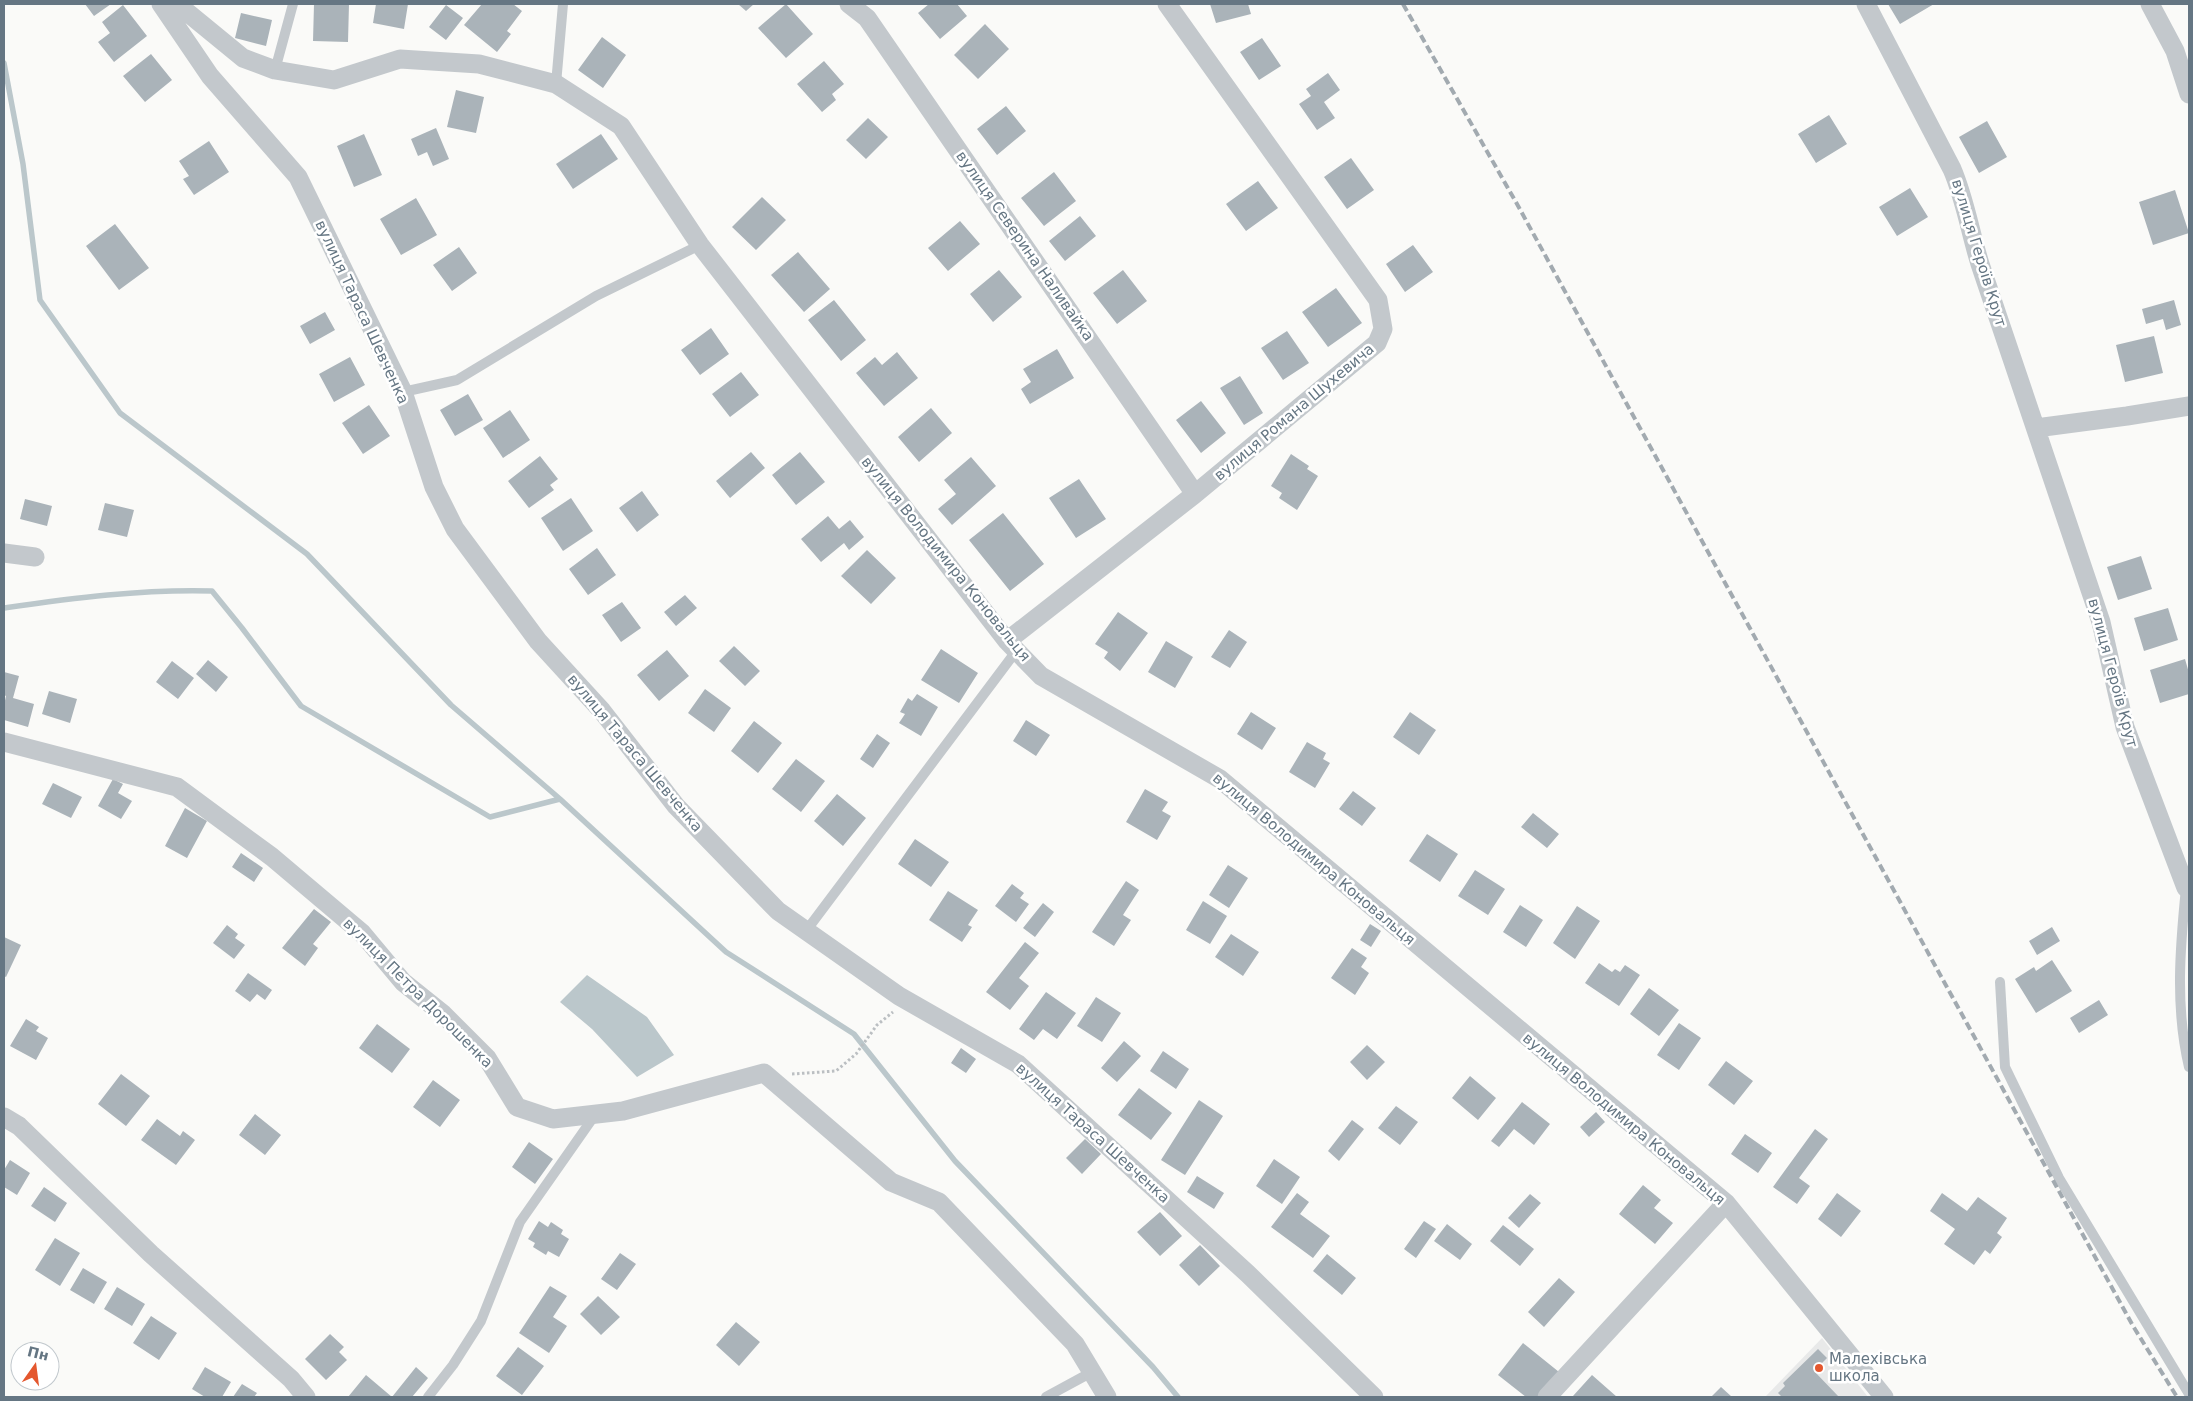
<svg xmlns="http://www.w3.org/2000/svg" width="2193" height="1401" font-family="'DejaVu Sans',sans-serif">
<rect width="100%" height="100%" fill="#fafaf8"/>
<path fill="#e8e9e9" d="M1822,1338L1868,1397H1765Z"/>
<path fill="#bbc7cb" d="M587,975L647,1017L674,1055L637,1077L592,1029L560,1002Z"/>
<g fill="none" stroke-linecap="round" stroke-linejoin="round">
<path stroke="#bbc7cb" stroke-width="5.5" d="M4,63L23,164L40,300L120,413L307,554L451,705L560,799
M4,608C73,598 142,589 212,591L242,628L301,706L490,817L560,799L726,952L854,1034L955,1161L1153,1367L1178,1397"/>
</g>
<path fill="#aab3b9" d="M85,4H111L94,16Z
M314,4H349L348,42L313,41Z
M376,4H408L404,29L373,23Z
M482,4H513L522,11L507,31L511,34L497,52L464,25Z
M738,4H754L746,11Z
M786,4L813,34L786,58L758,28Z
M929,4H957L967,16L940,39L918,13Z
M1210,4H1248L1251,14L1216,23Z
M1888,4H1934L1900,24Z
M123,5L147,36L114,62L98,42L110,33L102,22Z
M446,5L463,18L446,40L429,27Z
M241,13L272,20L266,46L235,38Z
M985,24L1009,49L978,79L954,55Z
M602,37L626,55L603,88L578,70Z
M1262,38L1281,66L1259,80L1240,52Z
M151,54L172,80L145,102L123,76Z
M824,61L844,84L832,94L836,100L822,112L797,84Z
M1328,73L1340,90L1324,102L1335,118L1317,130L1299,104L1311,96L1306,89Z
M456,90L484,97L476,133L447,127Z
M1006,106L1026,131L997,155L977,129Z
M1829,115L1847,144L1816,163L1798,134Z
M868,118L888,137L866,159L846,140Z
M1987,121L2007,157L1979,173L1959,137Z
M436,128L449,159L433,166L427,152L418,156L411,139Z
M364,134L382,175L354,187L337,146Z
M601,134L618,159L573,189L556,164Z
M209,141L229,172L194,195L183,179L189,176L179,161Z
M1351,158L1374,190L1347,209L1324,177Z
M1054,172L1076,201L1044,226L1021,198Z
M1258,181L1278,208L1246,231L1226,204Z
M1910,188L1928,217L1897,236L1879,207Z
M2175,190L2189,233L2153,245L2139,202Z
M762,197L786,220L756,250L732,227Z
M416,198L437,235L401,255L380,219Z
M1080,216L1096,236L1065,261L1049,241Z
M960,221L980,244L948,271L928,248Z
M115,224L149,268L119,290L86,246Z
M1413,245L1433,272L1405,292L1386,264Z
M459,247L477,273L452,291L433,265Z
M798,252L830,289L804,312L771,275Z
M999,270L1022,297L993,322L970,294Z
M1123,270L1147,301L1117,324L1093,293Z
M1336,288L1362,323L1328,347L1302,312Z
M834,300L866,340L841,361L808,320Z
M2174,300L2181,325L2166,330L2163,319L2146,324L2142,309Z
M325,312L335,330L310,344L300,326Z
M711,328L729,354L700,375L681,350Z
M1287,331L1309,363L1283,380L1261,348Z
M2154,336L2163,373L2125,382L2116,345Z
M1057,349L1074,378L1030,404L1021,389L1031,382L1023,369Z
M897,352L918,378L884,406L856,373L875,357L882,365Z
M350,357L365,385L334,402L319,374Z
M741,372L759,395L730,417L712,394Z
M1240,376L1263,413L1244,425L1220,388Z
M468,394L483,420L455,436L440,410Z
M1201,401L1226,433L1201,453L1176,420Z
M369,405L390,436L363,454L342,423Z
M931,408L952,433L919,462L898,437Z
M510,410L530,440L503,458L483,428Z
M751,452L765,468L730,498L716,481Z
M800,452L825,482L796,505L772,475Z
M1291,454L1309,466L1307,469L1318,476L1297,510L1279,498L1282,493L1271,486Z
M540,456L558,479L550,485L554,490L529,508L508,481Z
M971,457L996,486L952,525L938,509L956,494L944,480Z
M1079,479L1106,519L1076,538L1049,498Z
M642,491L659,515L637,532L619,508Z
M571,498L593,531L563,551L541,518Z
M25,499L52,506L47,526L20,519Z
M105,503L134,510L127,537L98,530Z
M1003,513L1044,564L1010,591L969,540Z
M828,516L839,529L850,520L864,537L849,550L844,543L821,562L801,539Z
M597,548L616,575L588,595L569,569Z
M867,550L896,578L871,604L841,576Z
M2141,556L2152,589L2118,600L2107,567Z
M685,595L697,608L676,626L664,612Z
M622,602L641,628L621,642L602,615Z
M2168,608L2178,640L2144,651L2134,618Z
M1118,612L1148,633L1120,671L1104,658L1108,652L1095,644Z
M1229,630L1247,642L1230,668L1211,657Z
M1166,641L1193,657L1175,688L1148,672Z
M734,646L760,671L745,686L719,661Z
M941,649L978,673L959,703L921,680Z
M667,650L689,676L659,701L637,675Z
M2185,659L2189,673V694L2160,703L2150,670Z
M208,660L228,677L216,692L196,674Z
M172,661L194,678L178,699L156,682Z
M4,672L19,676L13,698L34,704L28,727L4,720V705L6,696L4,695Z
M705,689L731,708L714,732L688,713Z
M49,691L77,699L70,723L42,714Z
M917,694L938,707L921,736L899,723L905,714L900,712L908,698L912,701Z
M1251,712L1276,728L1262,750L1237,734Z
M1410,712L1436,730L1419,755L1393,737Z
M1026,720L1050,735L1036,756L1013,741Z
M754,721L782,743L758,773L731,751Z
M877,734L890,743L873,768L860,759Z
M1307,742L1326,753L1323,759L1330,763L1315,788L1289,772Z
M796,759L825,781L801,812L772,789Z
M113,779L123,784L118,793L132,801L121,819L98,806Z
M53,783L82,797L71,818L42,804Z
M1145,789L1168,802L1162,811L1171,816L1157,840L1126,822Z
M1353,791L1376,808L1362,826L1339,809Z
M837,794L866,818L843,846L814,821Z
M185,808L207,821L187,858L165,846Z
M1533,813L1559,834L1547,848L1521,827Z
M1427,834L1458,854L1440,882L1409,861Z
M915,839L949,862L931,887L898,864Z
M241,853L263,868L254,882L232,867Z
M1228,865L1248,878L1229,908L1209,895Z
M1475,870L1505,889L1488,915L1458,896Z
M1126,881L1139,890L1123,915L1131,920L1114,946L1092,932Z
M1012,884L1024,893L1020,898L1029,904L1016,922L995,906Z
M948,891L978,910L968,925L972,927L962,942L929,920Z
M1203,901L1227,916L1210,944L1186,930Z
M1043,903L1054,912L1035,937L1023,928Z
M1520,905L1543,920L1526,947L1503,932Z
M1577,906L1600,921L1575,959L1553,943Z
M314,909L331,922L313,944L318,948L305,966L282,948Z
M1370,924L1381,931L1371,947L1360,940Z
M227,925L238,934L235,938L245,945L234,959L213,943Z
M2052,927L2060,941L2037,955L2029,941Z
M1231,934L1259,952L1243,976L1215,957Z
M4,937L21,945L6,977L4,976Z
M1025,942L1039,953L1019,978L1029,986L1010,1010L986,992Z
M1352,948L1367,958L1361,967L1369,973L1355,995L1331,978Z
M2052,960L2072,991L2036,1013L2015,979L2034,967L2036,971Z
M1599,963L1612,972L1615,969L1620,972L1625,965L1640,975L1619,1006L1585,983Z
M248,973L272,990L265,1000L257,994L250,1002L235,991Z
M1649,988L1679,1010L1659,1036L1630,1014Z
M1046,992L1076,1013L1057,1039L1043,1029L1034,1040L1019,1029Z
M1096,997L1121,1013L1102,1042L1077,1026Z
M2099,1000L2108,1015L2079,1033L2070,1018Z
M26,1019L39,1027L36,1031L48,1038L36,1060L10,1046Z
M1679,1023L1701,1038L1679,1070L1657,1055Z
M377,1024L410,1049L392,1073L359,1048Z
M1124,1041L1141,1056L1117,1082L1101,1068Z
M1367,1045L1385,1062L1367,1080L1350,1062Z
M961,1048L976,1059L966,1073L951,1063Z
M1163,1051L1189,1069L1176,1089L1150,1071Z
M1726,1061L1753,1081L1734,1105L1708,1085Z
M121,1074L150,1096L126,1126L98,1104Z
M1470,1076L1496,1098L1478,1120L1452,1098Z
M433,1080L460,1100L440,1127L413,1107Z
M1139,1088L1172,1113L1151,1140L1118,1115Z
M1199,1100L1223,1116L1185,1175L1161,1160Z
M1522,1102L1550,1124L1534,1145L1514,1129L1499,1147L1491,1141Z
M1396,1106L1418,1122L1400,1145L1378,1128Z
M1596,1112L1605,1122L1589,1137L1580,1127Z
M255,1114L281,1135L265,1155L239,1135Z
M157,1119L180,1136L183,1131L195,1140L176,1165L141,1140Z
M1352,1120L1364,1129L1339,1161L1328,1151Z
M1815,1129L1828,1139L1799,1178L1810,1186L1797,1204L1773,1187Z
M1745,1134L1772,1153L1758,1173L1731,1154Z
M1085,1139L1101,1154L1082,1174L1066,1158Z
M529,1142L553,1159L535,1184L512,1167Z
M1274,1159L1300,1177L1282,1204L1256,1186Z
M10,1160L30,1173L17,1195L4,1187V1170Z
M1197,1176L1224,1193L1214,1209L1187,1192Z
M1643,1185L1661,1200L1654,1208L1673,1223L1655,1244L1619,1214Z
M44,1187L67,1203L55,1222L31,1206Z
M1297,1193L1309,1202L1300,1214L1330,1236L1313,1258L1271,1227Z
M1837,1193L1861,1211L1841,1237L1818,1219Z
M1942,1193L1967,1211L1978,1197L2007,1218L1997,1233L2002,1237L1990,1254L1985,1250L1974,1265L1944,1244L1955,1229L1930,1211Z
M1530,1194L1541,1203L1519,1228L1508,1218Z
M1160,1212L1182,1236L1160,1256L1137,1232Z
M539,1221L548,1227L551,1222L563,1230L561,1234L569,1239L559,1257L548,1251L546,1255L533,1247L535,1243L528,1239Z
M1424,1221L1436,1229L1416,1258L1404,1249Z
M1447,1224L1472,1244L1460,1260L1434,1241Z
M1503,1225L1534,1249L1520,1266L1490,1241Z
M55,1238L80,1253L60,1286L35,1270Z
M1200,1245L1220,1266L1199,1286L1179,1265Z
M620,1253L636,1264L617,1290L601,1279Z
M1327,1254L1356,1278L1342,1295L1313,1271Z
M83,1268L107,1282L94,1304L70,1290Z
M1559,1278L1575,1292L1544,1327L1528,1312Z
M550,1286L567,1296L553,1317L567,1326L549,1353L519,1333Z
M117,1287L145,1304L132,1326L104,1309Z
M598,1296L620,1317L601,1335L580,1314Z
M151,1316L177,1333L159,1360L133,1343Z
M736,1322L760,1342L739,1366L716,1345Z
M330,1334L344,1347L339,1352L347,1360L326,1380L305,1359Z
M1523,1343L1559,1372L1539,1397H1526L1498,1375Z
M518,1347L544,1366L522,1395L496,1376Z
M1818,1349L1827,1358L1814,1371L1839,1397H1782L1778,1393L1785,1386L1783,1383Z
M205,1367L231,1382L222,1397H205L192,1389Z
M416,1367L428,1378L412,1397H348L366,1375L392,1397Z
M1592,1375L1617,1397H1575L1573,1396Z
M242,1384L257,1393L254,1397H233Z
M1721,1387L1732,1397H1711Z"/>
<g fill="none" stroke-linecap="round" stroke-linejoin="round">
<path stroke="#bbbfc2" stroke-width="3" stroke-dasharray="2.5 2.5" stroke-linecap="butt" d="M792,1074L836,1071L856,1054L877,1025L893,1012"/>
<path stroke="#c3c8cc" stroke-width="10" d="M275,70L293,4
M556,84L563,4
M403,392L457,380L596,296L700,245
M2186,888C2180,948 2175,1007 2189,1067
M806,931L1017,650
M2000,982L2005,1067L2059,1178L2189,1394
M428,1397L453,1365L481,1321L520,1222L595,1115
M1046,1397L1092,1372"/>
<path stroke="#c3c8cc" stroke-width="19" d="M161,4L210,76L298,177L403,392L434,487L455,529L538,641L602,711L676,806L778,911L899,996L1018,1064L1248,1274L1374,1397
M177,4L243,58L275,70L334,80L400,59L479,64L556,84L621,126L700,245L1007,641L1041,676L1220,779L1726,1203L1884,1397
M849,4L867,18L1195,494
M1866,4L1952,169C1965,199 1970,232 1980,264L2101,622L2125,727L2186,888
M2150,4L2175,51L2189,94
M2036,428L2127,416L2189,406
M4,553L35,557
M1007,641L1195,494L1377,343L1383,329L1378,300L1167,4
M4,742L177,787L272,857L362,933L403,982L443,1014L487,1058L517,1107L553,1119L623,1111L764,1073L891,1182L939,1202L1075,1344L1107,1397
M4,1117L19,1126L151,1254L291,1379L306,1397
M1547,1397L1726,1203"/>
<path stroke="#a2aab0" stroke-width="4" stroke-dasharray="8 4" stroke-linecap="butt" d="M1403,4L1517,204L2133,1326L2177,1397"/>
</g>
<circle fill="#e4572e" stroke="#fff" stroke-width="2" cx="1819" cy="1368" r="5"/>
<g text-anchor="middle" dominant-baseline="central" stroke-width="5" stroke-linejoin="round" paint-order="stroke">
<g font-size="15" fill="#657683" stroke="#fff">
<text transform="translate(1025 246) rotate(55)">вулиця Северина Наливайка</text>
<text transform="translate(1979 253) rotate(73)">вулиця Героїв Крут</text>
<text transform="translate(362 312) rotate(65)">вулиця Тараса Шевченка</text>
<text transform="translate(1294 412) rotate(-40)">вулиця Романа Шухевича</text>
<text transform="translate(946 559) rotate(51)">вулиця Володимира Коновальця</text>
<text transform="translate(2113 673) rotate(75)">вулиця Героїв Крут</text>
<text transform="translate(635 753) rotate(50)">вулиця Тараса Шевченка</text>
<text transform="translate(1314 859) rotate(40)">вулиця Володимира Коновальця</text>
<text transform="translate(418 993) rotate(45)">вулиця Петра Дорошенка</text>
<text transform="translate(1624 1119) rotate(40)">вулиця Володимира Коновальця</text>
<text transform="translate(1093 1133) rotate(42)">вулиця Тараса Шевченка</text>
</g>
<g font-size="15" fill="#657683" stroke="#fff" text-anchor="start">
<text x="1829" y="1359">Малехівська<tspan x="1829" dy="17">школа</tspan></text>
</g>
</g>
<rect width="2193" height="1401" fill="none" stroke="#657683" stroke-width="10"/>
<g transform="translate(35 1366) rotate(14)"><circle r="24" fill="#ffffff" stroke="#c1c8cd"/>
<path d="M0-4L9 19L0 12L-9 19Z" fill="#e4572e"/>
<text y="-8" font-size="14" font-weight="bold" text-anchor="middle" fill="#657683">Пн</text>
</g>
</svg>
